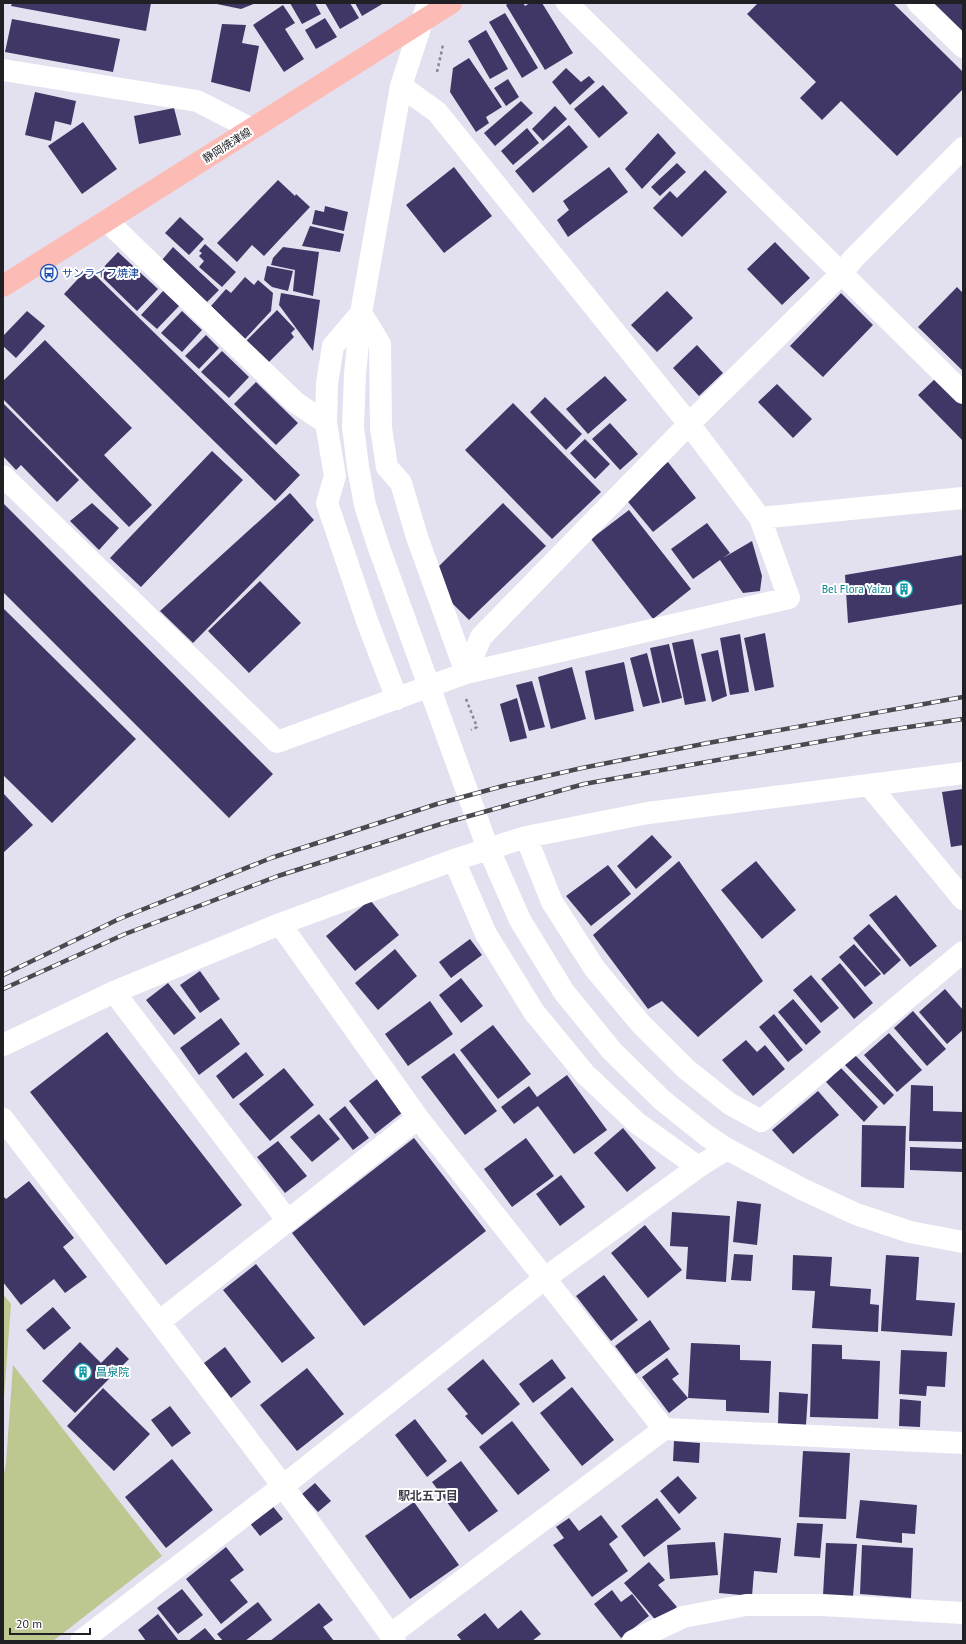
<svg xmlns="http://www.w3.org/2000/svg" width="966" height="1644" font-family="'PT Sans','Noto Sans JP',sans-serif">
<rect width="100%" height="100%" fill="#e3e1f0"/>
<path fill="#bdc891" d="M3,1294L11,1304L3,1411Z
M13,1365L162,1556L53,1641H3V1479L6,1463Z"/>
<path fill="#413766" d="M12,3H151L146,31L11,6Z
M212,3H256L241,9Z
M290,3H315L321,14L302,24Z
M325,3H350L359,18L340,29Z
M355,3H384L362,16Z
M509,3H523L525,6L530,3H542L573,53L545,70L506,5Z
M758,3H893L963,72V89L897,156L841,101L822,120L800,98L816,82L747,14Z
M929,3H963V37Z
M283,5L295,23L285,29L304,59L284,72L253,25Z
M505,13L538,68L522,78L489,22Z
M325,18L337,37L316,49L305,30Z
M12,19L120,39L113,72L5,52Z
M222,24L246,25L242,43L259,46L250,92L211,82Z
M486,30L508,69L490,79L468,41Z
M469,58L502,107L486,117L489,123L476,132L450,92L453,68Z
M566,68L581,82L589,76L595,82L570,105L552,82Z
M508,79L519,97L506,106L494,88Z
M603,85L628,113L599,138L574,109Z
M35,92L76,101L71,125L55,121L51,141L25,135Z
M521,101L533,113L495,146L484,133Z
M555,106L567,119L543,141L532,129Z
M174,108L181,135L139,144L134,116Z
M83,122L117,169L82,194L48,146Z
M569,125L588,147L533,193L515,171Z
M527,128L539,143L513,165L501,151Z
M658,133L676,153L642,189L625,169Z
M677,163L686,172L660,196L651,187Z
M454,167L492,216L444,253L406,205Z
M609,167L628,192L568,237L557,220L569,210L563,201Z
M705,170L727,192L682,237L653,208L670,191L677,198Z
M278,180L295,196L296,194L310,207L264,256L252,245L237,262L217,243Z
M325,206L348,212L344,231L312,224L315,210L324,212Z
M180,217L204,239L189,255L165,233Z
M310,226L344,234L340,252L302,246Z
M775,242L810,278L782,305L747,269Z
M205,244L236,272L222,287L199,267L204,261L199,256L202,253L199,251Z
M173,247L219,290L207,302L162,260Z
M283,247L319,252L313,296L293,291L295,270L271,265L273,258Z
M118,252L158,289L137,311L98,273Z
M267,266L293,271L288,291L272,287L264,280Z
M88,268L300,475L275,501L64,294Z
M245,277L254,285L258,280L273,293L271,311L245,339L211,306L226,289L231,293Z
M957,287L963,293V371L918,327Z
M163,291L179,306L157,329L141,315Z
M667,291L693,318L657,352L631,325Z
M281,293L320,300L313,351L279,305Z
M841,293L873,325L823,377L790,346Z
M277,310L295,329L291,333L294,337L267,364L245,342Z
M27,311L45,326L16,358L3,346V336Z
M182,311L202,330L182,352L161,333Z
M206,335L219,348L199,369L185,356Z
M45,340L132,428L104,455L152,505L129,527L3,399V381Z
M697,345L723,373L699,396L673,368Z
M222,351L249,377L229,398L201,372Z
M605,376L627,400L588,434L566,409Z
M936,378L963,405V441L918,395Z
M256,382L298,423L276,445L234,404Z
M777,384L812,419L793,438L758,402Z
M545,397L582,434L566,450L530,412Z
M3,403L79,480L57,502L21,465L16,470L3,456Z
M513,403L601,492L552,539L465,450Z
M610,423L638,454L620,470L592,439Z
M585,439L610,464L595,479L570,453Z
M212,451L243,480L141,587L110,558Z
M668,462L696,498L653,532L624,497Z
M290,493L314,520L193,643L160,611Z
M3,503L273,774L229,818L3,592Z
M92,503L119,528L99,550L70,521Z
M503,503L546,546L469,620L445,596L437,568Z
M629,510L691,589L653,619L591,539Z
M707,523L730,553L723,558L752,541L762,576L760,591L743,593L720,560L693,579L671,549Z
M963,555V604L848,623L845,575Z
M260,581L301,623L249,673L208,631Z
M3,608L136,739L52,823L3,775Z
M765,633L774,687L755,691L744,638Z
M740,634L749,692L730,695L720,638Z
M693,639L706,701L685,705L672,643Z
M669,644L682,698L662,703L650,648Z
M718,650L727,696L712,702L701,654Z
M647,653L660,703L643,707L630,658Z
M624,662L634,711L595,720L585,671Z
M572,667L586,719L551,729L538,677Z
M532,681L545,727L529,731L516,685Z
M517,698L527,738L510,742L500,704Z
M963,789V845L951,847L942,792Z
M3,793L33,825L3,853Z
M652,835L672,857L636,889L617,866Z
M679,861L763,981L698,1037L662,1001L648,1009L593,935Z
M756,861L796,910L762,939L721,890Z
M608,865L631,894L591,926L566,896Z
M896,895L937,946L910,967L869,915Z
M370,900L399,935L355,971L326,936Z
M869,924L901,960L884,975L853,938Z
M470,939L482,955L451,978L439,962Z
M854,944L881,974L865,987L839,957Z
M395,949L417,976L378,1010L355,983Z
M840,963L873,1003L854,1019L821,979Z
M200,971L220,999L200,1013L180,985Z
M811,975L839,1008L821,1023L793,990Z
M461,978L483,1006L461,1023L439,995Z
M168,983L196,1018L174,1035L146,1000Z
M945,989L963,1010V1030L947,1044L919,1012Z
M793,999L821,1032L806,1045L778,1012Z
M430,1001L453,1034L408,1066L385,1034Z
M913,1011L946,1049L927,1066L894,1028Z
M774,1014L803,1050L788,1062L759,1027Z
M221,1018L240,1044L199,1075L180,1048Z
M493,1025L531,1074L498,1099L460,1050Z
M107,1032L242,1205L166,1265L30,1092Z
M889,1033L922,1070L897,1092L864,1055Z
M746,1040L757,1052L765,1045L785,1069L753,1096L722,1060Z
M246,1052L264,1075L233,1099L216,1076Z
M454,1053L497,1111L465,1135L421,1077Z
M854,1054L894,1095L884,1105L844,1064Z
M284,1068L314,1105L270,1141L239,1104Z
M841,1068L878,1107L864,1122L826,1082Z
M567,1075L607,1130L574,1154L538,1106L514,1124L501,1107L529,1086L537,1097Z
M377,1079L403,1112L375,1134L349,1101Z
M911,1085L933,1086V1111L963,1112V1142L909,1141Z
M818,1091L839,1115L793,1154L772,1130Z
M345,1106L369,1138L353,1150L329,1119Z
M319,1114L340,1139L312,1162L290,1137Z
M862,1125L906,1126L904,1188L861,1187Z
M623,1128L656,1168L627,1192L594,1153Z
M414,1138L486,1231L364,1326L292,1233Z
M526,1138L554,1176L512,1207L484,1169Z
M278,1141L307,1176L285,1193L257,1157Z
M910,1147L963,1149V1172L910,1170Z
M561,1175L585,1207L560,1226L536,1194Z
M29,1181L74,1238L63,1247L87,1277L65,1293L54,1279L21,1305L3,1282V1196L6,1199Z
M737,1201L761,1204L757,1245L733,1242Z
M672,1212L730,1216L726,1282L686,1279L688,1247L670,1246Z
M645,1225L682,1270L648,1298L611,1253Z
M734,1254L753,1255L751,1281L731,1280Z
M793,1255L832,1257L830,1286L871,1289L870,1304L879,1305L878,1332L812,1328L815,1291L792,1290Z
M886,1255L919,1257L916,1300L955,1303L952,1336L881,1331Z
M256,1264L315,1338L282,1363L223,1290Z
M604,1275L638,1320L611,1341L576,1296Z
M53,1307L71,1328L44,1350L26,1330Z
M650,1320L670,1349L636,1374L615,1346Z
M80,1342L101,1363L117,1347L129,1359L75,1413L42,1381Z
M691,1343L740,1345V1360L771,1361L769,1413L726,1411V1400L688,1398Z
M812,1344L842,1345V1359L880,1361L878,1419L810,1417Z
M225,1347L251,1382L231,1398L204,1363Z
M901,1350L947,1352L945,1387L927,1386L926,1396L899,1394Z
M667,1358L679,1374L672,1379L688,1398L669,1413L642,1377Z
M483,1359L520,1404L482,1435L465,1416L468,1414L447,1389Z
M552,1359L566,1378L533,1403L519,1384Z
M307,1368L344,1414L297,1451L260,1405Z
M572,1387L614,1440L582,1466L540,1413Z
M103,1388L150,1434L114,1471L67,1426Z
M779,1392L808,1394L806,1425L778,1424Z
M900,1399L921,1401L920,1427L899,1426Z
M170,1406L191,1433L172,1447L151,1420Z
M415,1419L447,1461L427,1477L395,1435Z
M512,1421L550,1470L518,1495L479,1447Z
M674,1441L700,1443L699,1463L673,1461Z
M803,1451L850,1453L846,1519L799,1517Z
M172,1459L213,1510L166,1548L125,1497Z
M461,1461L498,1511L469,1532L432,1482Z
M678,1476L697,1498L679,1514L660,1491Z
M315,1483L331,1501L318,1512L302,1494Z
M657,1498L681,1529L644,1557L621,1526Z
M860,1500L917,1505L915,1534L902,1533V1543L856,1538Z
M414,1502L459,1565L410,1599L365,1536Z
M271,1504L283,1519L260,1536L249,1522Z
M601,1515L618,1537L609,1544L628,1571L592,1597L553,1545L564,1538L556,1527L569,1518L579,1531Z
M797,1523L823,1524L820,1558L794,1556Z
M724,1533L781,1538L777,1573L754,1571L752,1596L719,1593Z
M715,1542L718,1575L670,1579L667,1545Z
M826,1543L857,1544L853,1597L823,1595Z
M862,1545L913,1548L911,1598L860,1594Z
M226,1547L244,1570L230,1580L248,1602L221,1624L186,1579Z
M649,1562L665,1580L658,1585L677,1607L658,1623L624,1583Z
M182,1589L203,1615L178,1634L157,1608Z
M612,1590L621,1602L632,1594L649,1616L621,1638L594,1604Z
M258,1602L272,1620L245,1641H223L217,1634Z
M319,1603L333,1620L323,1627L334,1641H270Z
M521,1610L541,1634L532,1641H462L457,1635L485,1613L498,1629Z
M158,1614L179,1641H146L138,1630Z
M205,1628L216,1641H188Z"/>
<g fill="none" stroke-linecap="round" stroke-linejoin="round">
<path stroke="#8a8893" stroke-width="2.5" stroke-dasharray="3 3" stroke-linecap="butt" d="M437,72L443,45
M466,699L477,727L471,730"/>
<path stroke="#fff" stroke-width="22" d="M428,3L401,86L361,313L355,374L353,427L358,467L365,505L379,548L484,838L520,920L564,992L612,1051L662,1100L707,1136L727,1149L802,1189L856,1214L910,1232L963,1242
M567,3L963,393
M918,3L963,47
M3,70L197,101L252,129
M107,221L295,402L326,423
M3,476L277,742L466,673L789,598L760,518L689,424L437,112L401,86
M760,518L963,498
M466,673L481,637L689,424L842,273L853,259L963,148
M397,699L367,621L327,503L335,476L326,423L327,383L333,346L361,313L380,344L381,428L387,467L401,483L417,537L466,673
M869,785L963,773
M526,837L552,902L595,969L641,1024L686,1069L730,1104L761,1121L963,952
M454,860L486,934L534,1012L585,1074L637,1123L698,1167
M280,924L418,1118L664,1429
M114,992L288,1221
M3,1045L114,992L280,924L454,860L526,837L648,813L869,785L963,899
M3,1119L159,1322L283,1486L395,1641
M159,1322L418,1118
M390,1635L664,1429L963,1443
M81,1641L283,1486L544,1279L698,1167L727,1149
M633,1641L683,1617L746,1605H822L963,1613"/>
<path stroke="#fcbcb5" stroke-width="22" d="M3,286L451,3"/>
<g stroke="#4a4950" stroke-width="4.5">
<path id="rail" d="M3,975L119,919L271,858L437,804L503,786L582,768L708,743L963,697
M3,989L125,934L278,876L444,823L584,784L868,733L963,719"/>
</g>
<use href="#rail" stroke="#fff" stroke-width="3" stroke-dasharray="9" stroke-linecap="butt"/>
</g>
<defs>
<g id="bus-ring" transform="scale(0.9)"><circle r="9.5" fill="#fff" stroke="#1a4fb4" stroke-width="1.5"/><path d="M-5-6H5V4H4V6H2V4H-2V6H-4V4H-5ZM-3.5-4V0h7V-4ZM-3.5 1.2v1.5H-2V1.2ZM2 1.2v1.5H3.5V1.2Z" fill="#1a4fb4"/></g>
<g id="building-ring" transform="scale(0.9)"><circle r="9.5" fill="#fff" stroke="#0f9aa8" stroke-width="1.5"/><path d="M-4-6H4V6H1V3H-1V6H-4ZM-2.5-4.3h1.7v1.8h-1.7ZM.8-4.3h1.7v1.8H.8ZM-2.5-1h1.7V.8h-1.7ZM.8-1h1.7V.8H.8Z" fill="#0f9aa8"/></g>
</defs>
<g fill-rule="evenodd">
<use href="#bus-ring" x="49" y="273"/>
<use href="#building-ring" x="904" y="589"/>
<use href="#building-ring" x="83" y="1372"/>
</g>
<g text-anchor="middle" dominant-baseline="central" stroke-width="4" stroke-linejoin="round" paint-order="stroke">
<g font-size="11" fill="#201f24" stroke="#fff">
<text transform="translate(227 145) rotate(-32)">静岡焼津線</text>
</g>
<g font-size="11" fill="#164399" stroke="#fff" text-anchor="start">
<text x="62" y="273">サンライフ焼津</text>
</g>
<g font-size="11" fill="#0d838f" stroke="#fff" text-anchor="end">
<text x="891" y="589">Bel Flora Yaizu</text>
<text x="96" y="1372" text-anchor="start">昌泉院</text>
</g>
<g font-size="12" font-weight="bold" fill="#3f3d49" stroke="#fff">
<text x="428" y="1495">駅北五丁目</text>
</g>
</g>
<rect width="966" height="1644" fill="none" stroke="#201f24" stroke-width="8"/>
<path d="M10 1628v6h80v-6" fill="none" stroke="#201f24" stroke-width="2"/>
<text x="16" y="1628" font-size="12" fill="#201f24" stroke="#ffffff" stroke-width="3" paint-order="stroke">20 m</text>
</svg>
